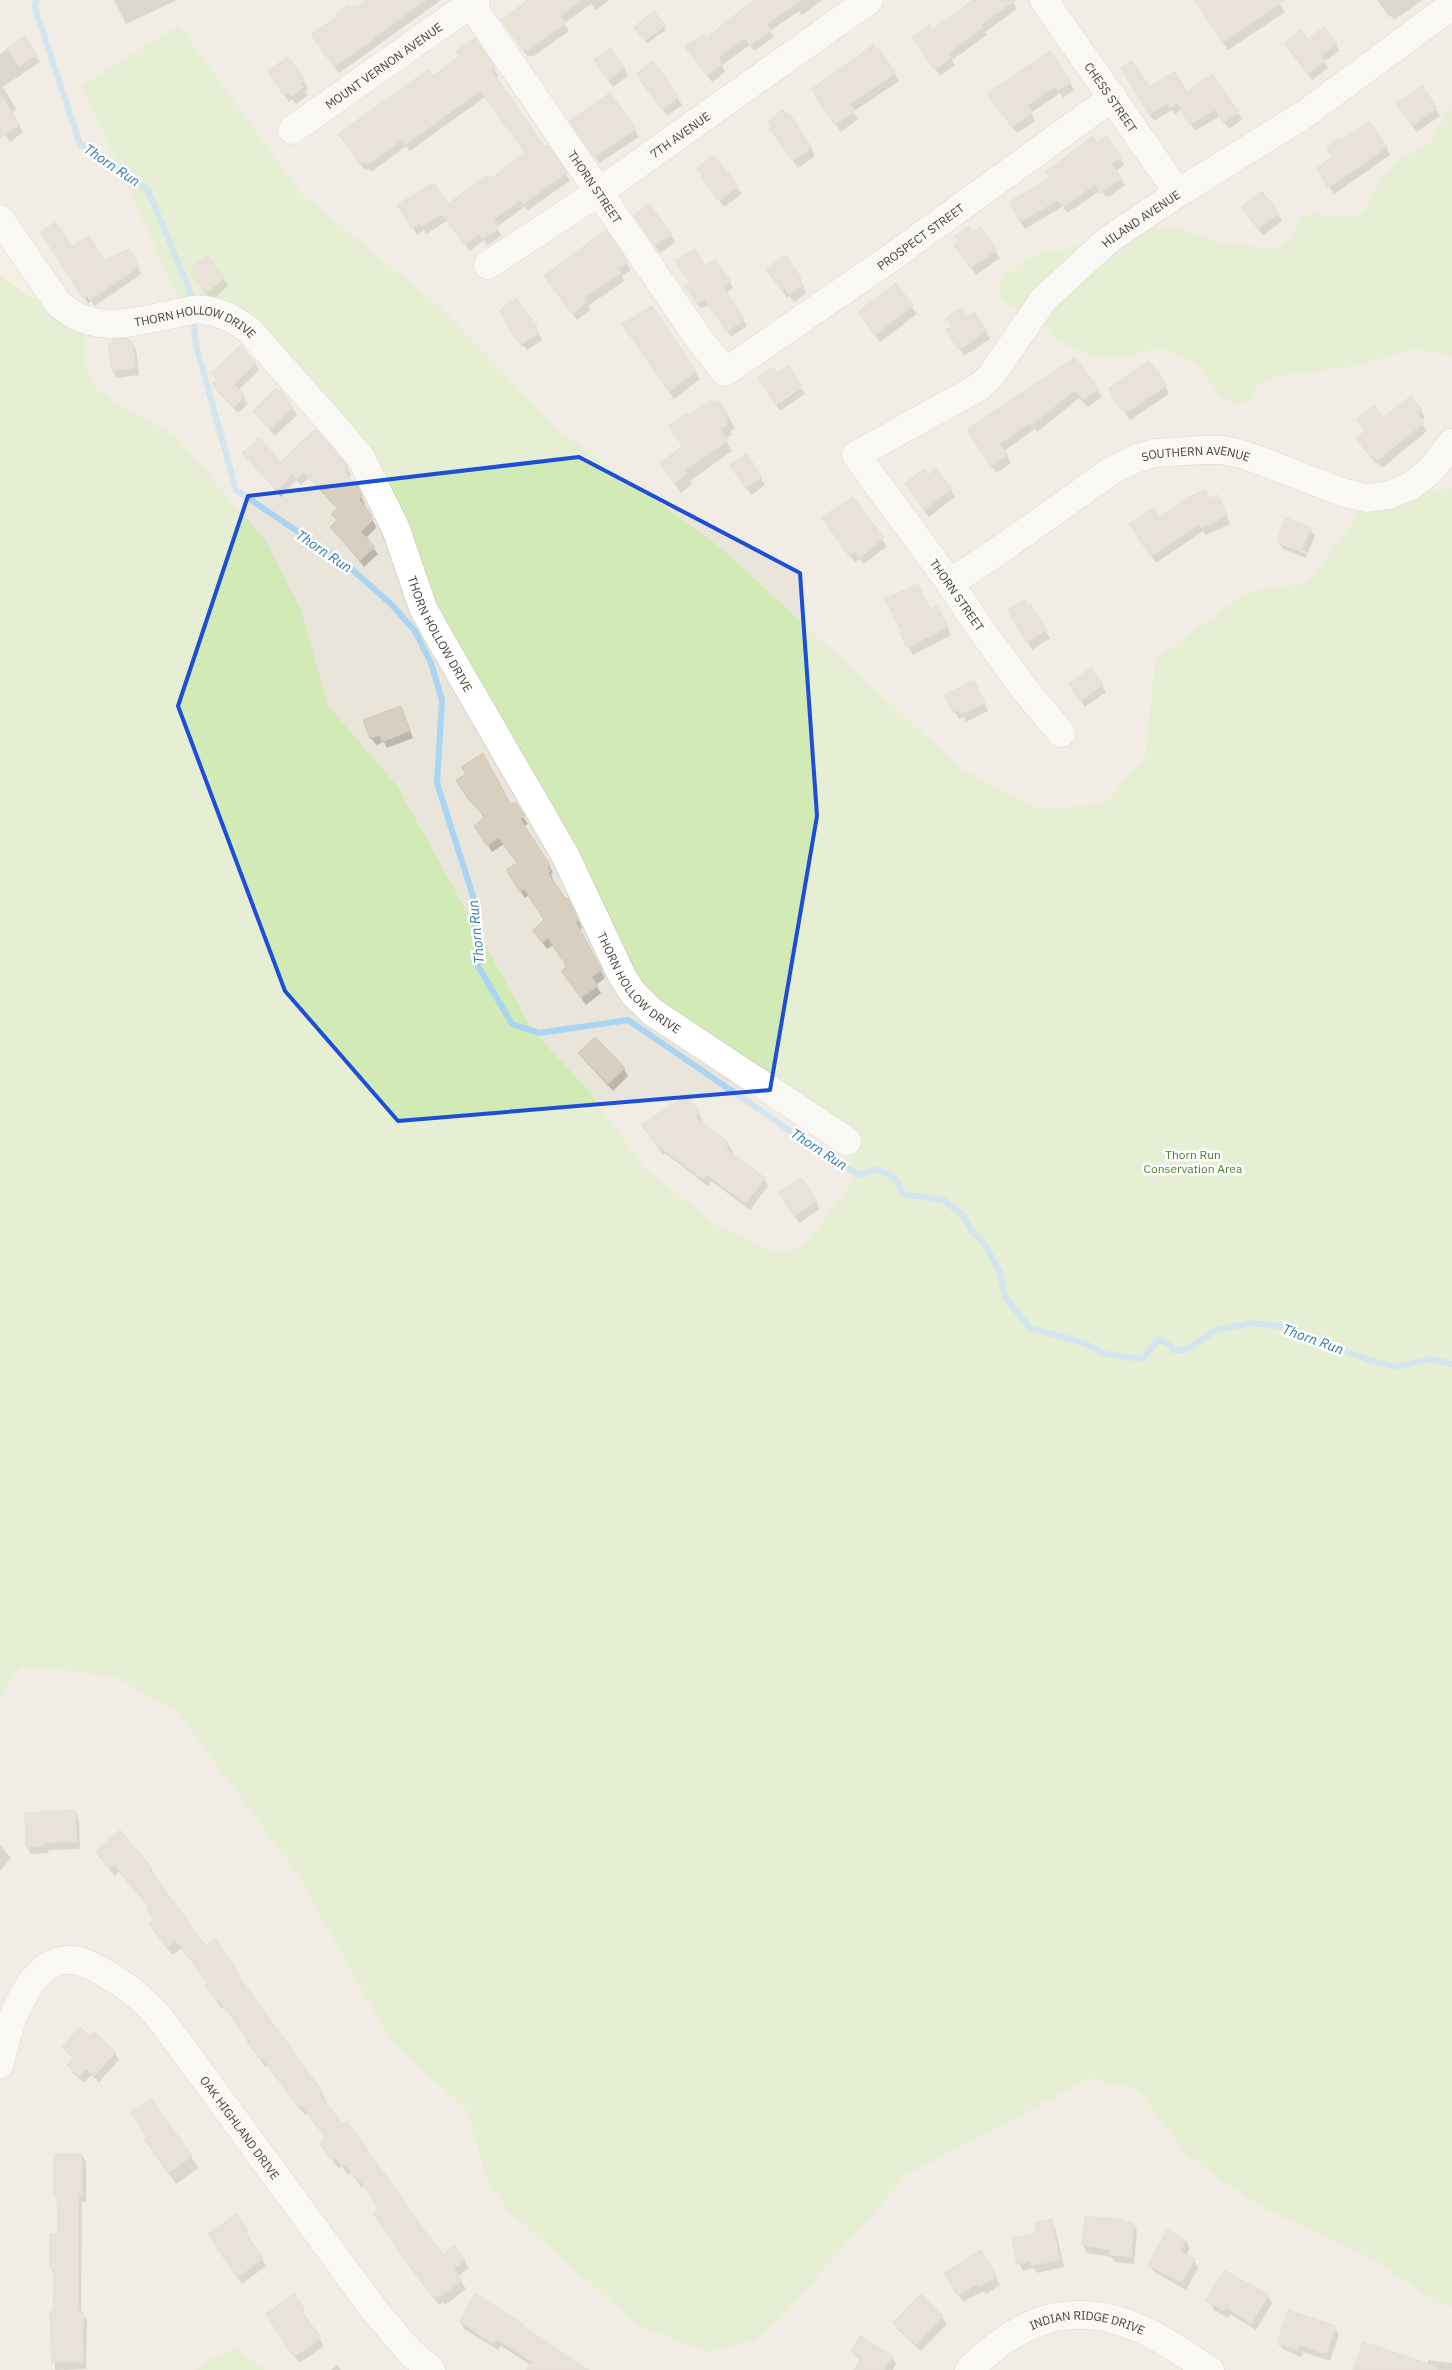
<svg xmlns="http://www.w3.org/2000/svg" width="1452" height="2370" font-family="'IBM Plex Sans',sans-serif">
<rect width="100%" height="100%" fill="#f6f3ec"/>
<path fill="#eae5da" d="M0,0H1452V523L1155,660L1145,757L1104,804L1040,809L962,769L719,546L559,430L444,310L302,194L181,25L83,85L184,312L202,309L300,387L847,1141L854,1185L809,1244L786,1252L770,1250L718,1226L645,1168L585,1086L533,1031L398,787L328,705L301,610L175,435L115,403L95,386L85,367V321L0,219Z
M20,1666L113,1676L178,1712L297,1874L388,2037L467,2111L486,2178L754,2341L783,2316L907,2175L1090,2077L1138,2090L1188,2155L1377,2261L1437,2304L1452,2306V2370H266L236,2348L205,2361L196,2370H0V1696Z"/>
<path fill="#f7ead8" d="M0,219L58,303L32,299L0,275Z"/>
<path fill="#d2eab5" d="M180,25L302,194L444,310L559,430L719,546L962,769L1040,809L1104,804L1145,757L1155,660L1247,592L1307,583L1369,501L1452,488V2306L1437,2304L1377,2261L1257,2205L1187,2155L1138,2090L1090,2078L907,2175L783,2316L754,2341L708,2352L640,2327L508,2211L486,2178L467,2111L388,2037L297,1874L178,1713L113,1676L21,1666L0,1696V275L32,298L58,303L85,321V367L95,386L115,403L175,435L265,540L301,610L328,705L398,787L533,1031L585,1086L645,1168L718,1226L770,1250L786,1252L804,1246L853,1181L847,1141L633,993L378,489L248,330L184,312L82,85Z
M1452,103V355L1412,349L1355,366L1267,378L1255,388L1250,401L1236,403L1221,396L1194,362L1168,351L1154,349L1127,357L1097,358L1059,342L1041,320L1026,315L1003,300L998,287L1006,275L1029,258L1042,252L1071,249L1096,235L1111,230L1181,229L1221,243L1278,249C1291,240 1296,232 1301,217L1314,213L1327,216L1355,217L1366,210L1378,184L1395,163L1432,141Z
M236,2348L266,2370H196L205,2361Z"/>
<path fill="#0003" d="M114,0H177L126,24Z
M369,0H441L339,73L317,42L350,10Z
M532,0H610L596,10L591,4L564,23L569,31L532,57L531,55L528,57L502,21Z
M756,0H822L802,15L799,11L770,31L774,37L754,51L750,45L722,65L725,72L712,82L687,48L705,40Z
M976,0H1012L1017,9L985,32L987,35L952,60L955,65L940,76L913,38L932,31Z
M1200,0H1277L1285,12L1228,50L1202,9Z
M1377,0H1422L1394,20L1391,16L1389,17Z
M664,27L666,30L647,43L637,30Z
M24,38L40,62L3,87L17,110L12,112L23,132L10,142L4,133L0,135V54Z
M1308,40L1336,45L1339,51L1324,62L1328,68L1312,80L1289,50Z
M878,50L899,81L853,112L858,119L841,132L820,103Z
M288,58L308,88L305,91L308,95L296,104L292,99L289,102L273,79Z
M600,68L624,69L628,76L613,87Z
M1122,68L1150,89L1187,93L1238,113L1242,119L1229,129L1220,116L1195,131L1182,109L1175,114L1172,110L1154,121Z
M494,69L498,76L496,78L545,148L547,147L570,181L528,210L525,206L497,227L501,236L487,246L484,240L470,251L447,221L426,234L424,230L417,235L399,205H447L491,181L526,153L485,97L410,151L406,146L371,172L368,168L365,170L344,142L432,78Z
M642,81L678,98L682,105L667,116Z
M1070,83L1074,90L1063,98L1060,93L1031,113L1035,121L1017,133L989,95Z
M1421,88L1440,116L1417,132L1402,111Z
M575,129L635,130L639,137L599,163Z
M775,135L811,148L815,156L798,168Z
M1341,143L1386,147L1390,155L1334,194L1318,168L1333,158Z
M1098,144L1120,158L1124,165L1116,171L1125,185L1110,196H1105L1101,190L1067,213L1063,206L1025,229L1010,203L1051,178Z
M714,157L742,194L724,207L702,176Z
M1262,192L1282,221L1263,235L1247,214Z
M639,223L671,235L675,242L660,253Z
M979,228L1000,258L976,275L963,256L972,233Z
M46,239L104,261L110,257L111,259L133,257L141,274L95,306L91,301L88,304Z
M627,263L631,270L622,276L624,281L588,306L590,310L577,320L550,284Z
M706,268L728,278L733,288L726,293L747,326L731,337L710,305L701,308L689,293Z
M772,276L800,278L806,293L794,302L790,296L787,298Z
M224,279L228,286L211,300L197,281Z
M896,285L917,314L880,342L859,312Z
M652,308L700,379L674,399L628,332Z
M500,311L536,327L542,340L527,350L524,346L522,347Z
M967,318L986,332L990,339L964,356L952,338L953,327Z
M132,342L136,350L139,375L117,378L113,371L110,345Z
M1075,360L1102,397L1088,407L1079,398L1037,432L1035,429L1004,451L1011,463L996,473L973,437Z
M255,364L259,370L238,391L248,404L238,413L217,391L214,384L217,381L212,373Z
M1162,380L1169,394L1130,420L1116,401Z
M801,388L805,394L780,411L776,405Z
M292,407L297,415L275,436L254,411Z
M1421,410L1425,418L1420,421L1427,431L1382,468L1378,463L1376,464L1362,446L1366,432L1357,419H1384Z
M688,418H729L735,428L730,431L732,434L725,439L732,451L690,481L692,484L681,493L661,464L683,447L670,426Z
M244,453L281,463L347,467L351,475L348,479L361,496L365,504L363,506L375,524L376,528L366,538L378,554L364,567L332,527L337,521L333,514L338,509L309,478L301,485L296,480L281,497Z
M747,456L765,485L751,495L736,473Z
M928,477L951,490L955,497L929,517L906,484Z
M852,498L887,546L864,564L860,559L855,562L827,525Z
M1210,500L1221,504L1230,524L1206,535L1203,531L1156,563L1135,532L1158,519Z
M1310,529L1315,536L1308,553L1283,542V545L1307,554L1306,558L1283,549L1278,541Z
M1030,606L1050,638L1032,650L1010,611Z
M941,615L951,635L913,655L901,634Z
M1102,685L1106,692L1085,707L1074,692Z
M978,689L988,711L966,722L964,717L959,719L955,712Z
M404,715L413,738L387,748L384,742L376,745L371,738Z
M462,788L510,806L515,804L528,824L524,826L553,872L551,874L553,879L551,880L572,907L582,928L579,930L605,978L596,985L601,993L586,1005L567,978V965L554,945L547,949L539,938L545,920L529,895L525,898L511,878L518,864L504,844L492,852L480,833L485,819Z
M580,1053L624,1069L628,1076L613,1091L584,1060Z
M699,1114L703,1122L701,1123L729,1145L733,1152L731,1155L764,1179L768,1186L750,1210L711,1181L708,1186L665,1153L663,1155L647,1133Z
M784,1201L816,1202L820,1209L799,1223Z
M75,1811L79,1819L80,1849L48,1850L49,1853L31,1854L27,1847Z
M120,1832L151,1869L156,1877L154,1878L206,1947L234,1967L242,1983L321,2092L326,2100L324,2101L431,2242L443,2256L464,2260L469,2268L458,2276L466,2289L445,2305L443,2302L439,2305L380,2222V2209L364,2186L362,2188L351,2173L348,2175L342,2166L338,2168L326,2152V2138L308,2114L305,2115L268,2065L265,2067L225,2007L222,2009L211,1994L209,1984L182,1948L172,1955L155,1932L156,1920L149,1907L119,1872L115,1876L102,1860L97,1852Z
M0,1845L11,1858L0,1871Z
M90,2038L115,2053L119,2060L99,2082L91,2075L84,2083L73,2073L69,2066L74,2060L64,2047Z
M132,2114L191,2156L198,2168L176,2184L152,2151L146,2139L148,2138Z
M82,2155L86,2162V2202H82L81,2313L87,2320L86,2369L55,2370V2275L51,2268L59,2235V2201L55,2195Z
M236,2216L266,2266L242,2284L214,2242Z
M1051,2220L1055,2228L1064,2267L1037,2273L1034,2268L1023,2271L1019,2263L1039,2234Z
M1125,2221L1126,2223L1133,2224L1137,2231L1134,2264L1115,2262L1112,2257L1087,2253L1083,2245Z
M1167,2231L1186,2241L1190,2248L1186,2256L1194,2260L1198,2268L1186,2290L1154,2272L1150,2265Z
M981,2252L1000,2285L986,2294L983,2291L963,2302L946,2273Z
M294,2296L324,2346L299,2363L272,2322Z
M921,2296L942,2317L947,2324L921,2351L898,2330L894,2323Z
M1268,2296L1272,2303L1256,2330L1230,2314L1228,2318L1214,2310L1210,2302Z
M460,2322L581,2370H534L531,2365L501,2346L498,2350L464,2329Z
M1335,2327L1339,2335L1330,2361L1303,2352L1301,2357L1283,2349L1279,2342Z
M852,2351L892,2357L896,2364L893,2370H855L861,2361Z
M1428,2360L1452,2363V2370H1355L1427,2365Z
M337,2365L341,2370H331Z"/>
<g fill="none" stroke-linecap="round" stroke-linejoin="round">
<path stroke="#a9d4f2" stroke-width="6" d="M36,0L35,8L80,144L148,190L192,296V305
M193,317L196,345L236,490L346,564L391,604L415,631L431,663L442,700L437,783L474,899L477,964L512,1024L539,1033L628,1020L833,1160L860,1175L877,1169L896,1179L903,1194L943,1200L964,1216L971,1231L983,1242L1000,1272L1005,1297L1030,1328L1084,1343L1105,1354L1142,1359L1158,1340L1169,1344L1172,1350H1186L1216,1330L1251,1323L1284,1327L1369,1360L1396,1367L1431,1359L1452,1364"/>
</g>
<path fill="#d8cfc1" stroke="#d3c7b4" d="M366,0H425L374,38V39L334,67L311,34L338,16L336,14L348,5L351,8L355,5L357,7Z
M528,0H582L560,16L566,23L527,51L526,48L523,50L501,20Z
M754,0H802L767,24L771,30L750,45L745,38L719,57L722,65L707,75L685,47L703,34L706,38Z
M973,0H1016L981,24L984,27L949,53L952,57L935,70L912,37L929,25L932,30Z
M1195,0H1285L1223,43Z
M654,11L665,26L645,41L634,27Z
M1324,27L1337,44L1321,56L1325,61L1308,74L1284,43L1301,30L1308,39Z
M25,36L37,55L19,66L7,48Z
M475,38L496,68L492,71L545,147L548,145L567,173L523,204L520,200L494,219L498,229L482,239L479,234L465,245L442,215L421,227L419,224L412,229L397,205L433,183L448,204L488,175L491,179L525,152L480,91L405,145L402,140L367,165L364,162L360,164L338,134L428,70L433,76L460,56L456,51Z
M873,45L876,50L878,48L896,73L850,104L855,111L835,125L814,95L816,94L812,89Z
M610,48L625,68L608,80L594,60Z
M1050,51L1071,82L1058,91L1055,86L1028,105L1032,113L1012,127L987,94Z
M288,57L305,80L301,83L304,87L291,97L287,93L284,95L267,71Z
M653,61L679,97L662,110L636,74Z
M1132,61L1150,87L1175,71L1187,92L1212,74L1239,112L1224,123L1215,110L1190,125L1177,103L1170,108L1168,103L1149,115L1121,68Z
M1422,86L1437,108L1412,126L1396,104Z
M0,93L20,125L0,138Z
M610,93L636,129L594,157L569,121Z
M783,110L786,115L789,113L812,148L793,161L769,128L771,126L768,121Z
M1369,121L1387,147L1328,188L1317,168L1332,157L1327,148L1340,138L1341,141Z
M1093,136L1098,142L1107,136L1122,157L1112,164L1122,178L1099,194L1096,184L1063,207L1058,200L1020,222L1009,202L1050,178L1046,172Z
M714,156L739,186L719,201L701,176L702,175L697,168Z
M1262,191L1279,213L1258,229L1241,206Z
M649,204L672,234L655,246L634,215Z
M56,222L72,246L89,236L105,260L130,249L139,267L90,300L87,296L83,298L41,232Z
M969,226L973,232L980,227L997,250L971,268L954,245L958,241L955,236Z
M606,230L628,262L618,269L621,273L584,298L587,302L572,314L544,276Z
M694,249L706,266L715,260L731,281L723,287L745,319L727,332L705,300L697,303L684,286L689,283L688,280L675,261Z
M207,255L225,278L206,293L191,274L194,271L192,268Z
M785,255L801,278L799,280L803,285L789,295L785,289L782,291L766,269Z
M896,283L913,306L875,335L858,312Z
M516,298L537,326L535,328L539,333L522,344L519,339L517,340L499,311Z
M652,306L696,371L669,392L622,324Z
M961,308L967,316L974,312L987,331L959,350L946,330L952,326L946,318Z
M128,338L129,341H132L136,368L112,371L108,344L113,343L112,339Z
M240,346L256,363L234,384L245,396L234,407L212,384L217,379L211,373Z
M1075,358L1099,389L1083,400L1074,391L1032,425L1030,422L1000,444L1008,455L991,467L967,429Z
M1148,361L1159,372L1166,386L1125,413L1115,402L1109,388Z
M788,366L802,386L775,404L758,378L773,367L777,373Z
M276,388L279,392L281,390L293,407L270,429L253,411Z
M1411,396L1422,410L1416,413L1424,423L1377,461L1373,456L1371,458L1356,438L1366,431L1356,419L1374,405L1384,417Z
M711,400L713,403L718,400L730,417L725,421L728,424L720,429L728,440L685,471L687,473L674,483L660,463L683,446L668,426L687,413L689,416Z
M314,430L319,432L348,467L344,472L358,487L362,496L359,499L372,516L370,517L373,520L361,532L375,547L360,561L330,527L337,520L331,514L337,508L304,472L296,479L292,474L277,491L242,453L259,438L281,462Z
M747,454L762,477L745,488L730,465Z
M924,469L929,475L936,469L952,489L924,510L905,483Z
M1205,490L1209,499L1218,495L1227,516L1201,528L1199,524L1151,557L1129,524L1153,508L1159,517L1189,497Z
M853,497L884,538L859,558L855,552L849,556L822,517Z
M1286,518L1311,528L1302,551L1277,541Z
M918,584L930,610L937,606L948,627L907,648L900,633L902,632L885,599Z
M1024,600L1028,606L1030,604L1047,630L1026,643L1008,610Z
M1091,668L1103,685L1080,701L1068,684Z
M974,680L985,703L961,715L959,710L953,713L945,695Z
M401,706L410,731L382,742L380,735L370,739L363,720Z
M483,753L511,805L515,802L525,816L520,819L550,865L547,867L550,871L548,873L566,899L568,898L578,920L576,922L602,970L592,977L598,986L581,998L561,971L566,967L565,964L548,938L542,943L533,930L544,920L524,889L520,892L506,870L517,863L499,838L487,846L474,826L485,817L468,799L456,780L466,774L461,767Z
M595,1037L625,1068L608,1084L578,1053Z
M687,1095L700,1114L695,1117L730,1144L726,1149L765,1178L746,1203L707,1175L703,1179L660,1147L658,1148L641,1125Z
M801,1178L817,1201L794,1216L778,1193Z
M75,1810L77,1842L45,1843V1846L26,1847L25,1813Z
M120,1830L152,1868L150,1870L206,1946L215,1939L235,1966L234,1967L243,1982L322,2091L319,2093L342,2124L347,2121L432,2241L443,2254L455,2245L465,2260L454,2268L462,2281L439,2297L438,2295L433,2298L405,2260L374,2214L379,2208L359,2179L357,2180L346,2165L343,2168L336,2158L333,2161L320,2144L325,2137L302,2106L299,2108L262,2058L260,2060L247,2042L249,2041L219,2000L217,2002L205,1986L208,1983L176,1941L167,1948L149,1924L155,1920L147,1908L149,1906L114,1865L110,1869L95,1852Z
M80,2027L90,2036L94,2032L116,2052L94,2076L86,2069L79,2076L67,2065L74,2058L62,2047Z
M151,2099L192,2156L169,2173L144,2139L147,2136L131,2113Z
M54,2154H82V2195H79L78,2215V2311H83V2362H52L50,2311H53L54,2269H50V2234H58L57,2195H54Z
M236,2214L248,2230L245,2233L263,2258L237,2278L208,2234Z
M1085,2216L1126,2220L1125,2222L1134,2223L1131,2257L1110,2255V2250L1082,2245Z
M1052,2219L1060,2260L1031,2266L1030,2261L1017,2264L1012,2238L1037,2233L1035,2223Z
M1167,2230L1186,2240L1180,2252L1195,2259L1182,2283L1148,2265Z
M981,2250L997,2277L980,2287L978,2284L957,2295L944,2273Z
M1224,2270L1269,2295L1251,2324L1226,2307L1223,2311L1206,2301Z
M294,2294L305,2310L302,2312L321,2338L294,2357L266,2314Z
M476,2294L524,2325L523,2326L589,2370H526L532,2362L496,2339L494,2344L459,2321Z
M921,2294L943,2316L916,2345L893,2323Z
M1288,2310L1336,2326L1326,2354L1299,2345L1297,2350L1277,2344Z
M860,2336L893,2356L884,2370H854L861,2357L851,2351Z
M1363,2342L1437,2367V2370H1353Z"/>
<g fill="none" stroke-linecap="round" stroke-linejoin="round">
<g stroke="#c2bbae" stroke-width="29">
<g id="minor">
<path id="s1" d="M468,0L699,339L725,372L885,262L1113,97"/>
<path id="s2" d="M1044,0L1178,193"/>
<path id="s3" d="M292,130L476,0"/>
<path id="s4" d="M0,219L58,303C94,336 131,322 174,314C183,312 195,308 204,310C222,312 235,320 249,330L335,427L361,458L396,529L423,608L439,637L565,855L622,976L633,993L651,1011L847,1141"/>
<path id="s5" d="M488,265L599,192L869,0"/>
<path id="s6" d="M950,583L1007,545L1111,471L1135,459L1155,453L1201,450H1223L1245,455L1345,493L1367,498L1389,495L1411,486L1430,471L1452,443"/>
<path id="s7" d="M1061,733L1026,691L977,624L950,583L856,455L979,387L991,376L1044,299L1108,240L1178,193L1305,114L1452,5"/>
<path id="s8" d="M0,2064C7,2030 25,1965 66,1960C80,1958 96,1968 108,1975C130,1988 147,2002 163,2022L375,2311L410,2352L431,2370"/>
<path id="s9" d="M969,2370C1024,2315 1079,2297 1151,2334C1171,2344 1190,2358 1210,2370"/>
</g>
</g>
<use href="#minor" stroke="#fff" stroke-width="28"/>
</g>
<path d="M0 0H1452V2370H0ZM579,457L800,573L817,816L770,1090L398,1121L285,991L178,706L248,496Z" fill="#f6f3ec" fill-opacity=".55" fill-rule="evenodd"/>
<path fill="none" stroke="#1d4ed8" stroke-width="4" stroke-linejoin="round" d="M579,457L800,573L817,816L770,1090L398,1121L285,991L178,706L248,496Z"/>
<g text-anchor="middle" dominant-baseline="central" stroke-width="5" stroke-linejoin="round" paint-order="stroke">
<g font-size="12" fill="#4b4439" stroke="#fff">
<text stroke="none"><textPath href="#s3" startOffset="112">MOUNT VERNON AVENUE</textPath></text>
<text stroke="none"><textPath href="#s2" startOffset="118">CHESS STREET</textPath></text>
<text stroke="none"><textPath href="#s5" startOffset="232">7TH AVENUE</textPath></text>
<text stroke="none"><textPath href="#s1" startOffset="226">THORN STREET</textPath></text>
<text stroke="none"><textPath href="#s7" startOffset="722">HILAND AVENUE</textPath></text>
<text stroke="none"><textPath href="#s1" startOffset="690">PROSPECT STREET</textPath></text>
<text stroke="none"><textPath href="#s4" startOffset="248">THORN HOLLOW DRIVE</textPath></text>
<text stroke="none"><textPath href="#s6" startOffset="285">SOUTHERN AVENUE</textPath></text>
<text transform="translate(957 595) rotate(55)">THORN STREET</text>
<text stroke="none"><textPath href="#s4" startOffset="668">THORN HOLLOW DRIVE</textPath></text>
<text stroke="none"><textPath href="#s4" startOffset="1072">THORN HOLLOW DRIVE</textPath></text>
<text stroke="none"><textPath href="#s8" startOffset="379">OAK HIGHLAND DRIVE</textPath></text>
<text stroke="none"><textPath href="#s9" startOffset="135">INDIAN RIDGE DRIVE</textPath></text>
</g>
<g font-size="12" fill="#4a7f2a" stroke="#fff">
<text x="1193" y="1154">Thorn Run<tspan x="1193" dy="14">Conservation Area</tspan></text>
</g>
<g font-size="14" font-style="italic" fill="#2e7ab2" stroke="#fff">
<text transform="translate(112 165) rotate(34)">Thorn Run</text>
<text transform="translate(324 551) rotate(34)">Thorn Run</text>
<text transform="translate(476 932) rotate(-96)">Thorn Run</text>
<text transform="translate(819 1149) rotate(33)">Thorn Run</text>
<text transform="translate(1313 1339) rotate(20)">Thorn Run</text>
</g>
</g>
</svg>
